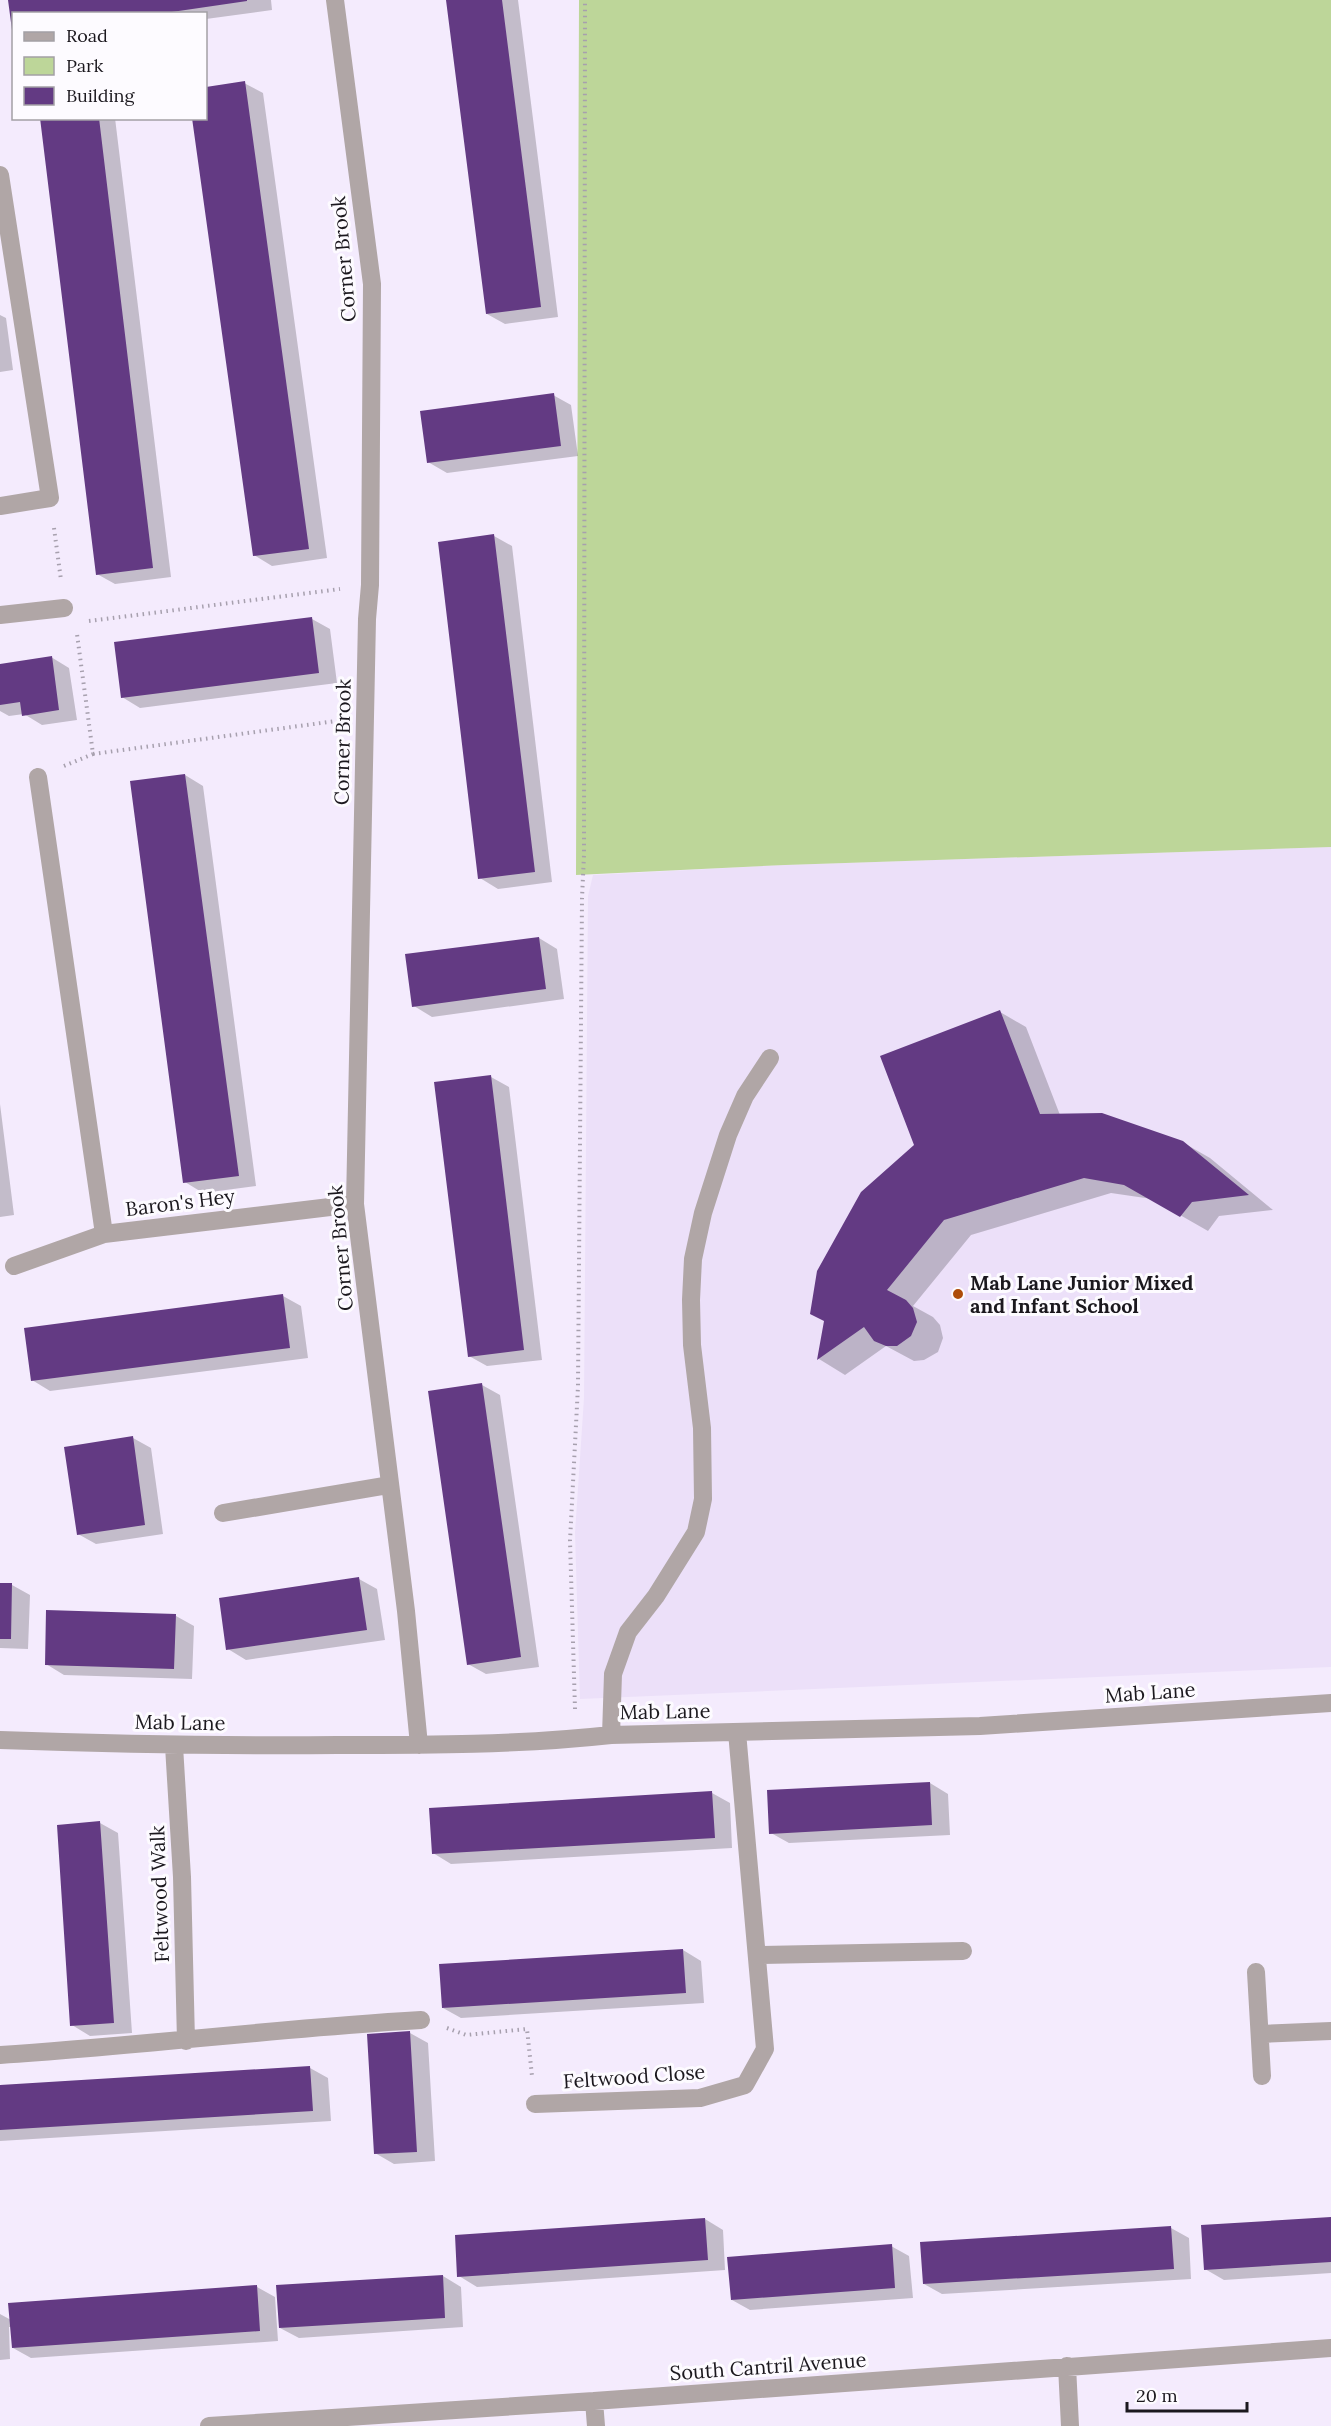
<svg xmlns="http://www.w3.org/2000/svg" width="1331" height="2426" font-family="Lora,serif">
<rect width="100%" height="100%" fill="#f4ebfd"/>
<path fill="#ece0f9" d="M1331,847V1667L580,1699L575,1533L584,1398L588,896L593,875L785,865Z"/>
<path fill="#bdd699" d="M579,0H1331V847L785,865L576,875Z"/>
<path fill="#0003" d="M10,0H271L272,10L206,19V14H14V30Z
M448,0H518L558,317L505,324L487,314Z
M244,83L263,93L327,558L272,566L254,555L206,118V88Z
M42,118H115L171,577L115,584L97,574Z
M0,315L6,318L13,370L0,372Z
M553,395L571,405L578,456L447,473L428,462Z
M494,536L512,546L552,882L498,889L480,878Z
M312,619L330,629L337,683L140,708L122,697Z
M51,657L69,668L77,720L42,725L24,714L9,716L0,711V665Z
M185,775L203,786L256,1186L203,1193L185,1182Z
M539,938L557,949L564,999L432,1017L414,1006Z
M1000,1012L1026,1027L1060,1115L1182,1142L1210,1158L1273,1210L1219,1216L1208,1231L1152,1199L1111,1193L971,1235L913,1306L933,1317L940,1325L943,1338L938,1352L924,1360L914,1361L886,1346L845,1375L819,1359L825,1321L916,1146Z
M491,1077L509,1087L542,1360L487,1366L469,1356Z
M0,1104L14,1215L0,1217Z
M283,1296L301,1306L308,1358L50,1391L32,1380Z
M482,1385L500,1395L539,1667L486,1674L468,1664Z
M133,1438L151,1448L163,1534L96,1544L78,1534Z
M359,1579L377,1589L385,1640L246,1660L228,1649Z
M0,1584L12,1585L30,1595L28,1649L0,1648Z
M176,1616L194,1626L192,1679L64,1675L46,1664Z
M930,1783L948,1794L950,1835L789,1843L771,1833Z
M712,1793L730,1803L732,1848L451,1864L433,1853Z
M100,1823L118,1833L132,2033L90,2036L72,2025Z
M683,1950L701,1961L704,2003L461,2018L443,2008Z
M410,2033L428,2043L435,2161L394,2164L375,2153Z
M310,2068L328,2078L331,2121L0,2141V2087Z
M1331,2218V2273L1224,2280L1205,2269Z
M705,2219L723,2230L725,2270L477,2287L459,2276Z
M1171,2228L1189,2238L1191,2279L942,2294L924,2284Z
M891,2246L909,2256L913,2298L750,2310L732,2300Z
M443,2276L461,2287L463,2327L299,2338L280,2328Z
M257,2287L275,2297L278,2341L31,2358L13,2348L11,2327H9L10,2359L0,2360V2314L11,2320Z"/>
<path fill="#633a83" d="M8,0H247V1L158,14H14L12,30Z
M446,0H502L541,307L486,314Z
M245,81L309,549L253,556L192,118H206V87Z
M40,118H99L153,568L96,575Z
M554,393L561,446L427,463L420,411Z
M494,534L535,872L478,879L438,542Z
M312,617L319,673L121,698L114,642Z
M52,656L59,710L22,716L20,702L0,705V664Z
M185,774L239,1176L183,1183L130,781Z
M539,937L546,989L412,1007L405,954Z
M1000,1010L1040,1114L1102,1113L1183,1141L1249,1195L1192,1202L1180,1217L1124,1185L1084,1178L944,1220L887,1290L906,1300L913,1308L917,1322L911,1336L897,1346H886L874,1341L864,1327L817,1360L824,1321L810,1314L817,1271L861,1192L914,1145L880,1056Z
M491,1075L524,1350L468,1357L434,1082Z
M283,1294L290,1348L31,1381L24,1328Z
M482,1383L521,1657L467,1665L428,1391Z
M133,1436L145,1525L77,1535L64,1447Z
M359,1577L367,1630L226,1650L219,1598Z
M0,1583H12L11,1639H0Z
M46,1610L176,1614L174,1669L45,1665Z
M930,1782L932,1825L769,1834L767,1790Z
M712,1791L715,1838L432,1854L429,1808Z
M100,1821L114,2023L70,2026L57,1825Z
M683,1949L686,1993L442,2008L439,1964Z
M410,2031L417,2152L374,2154L367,2034Z
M310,2066L313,2111L0,2130V2085Z
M1331,2217V2262L1204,2270L1201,2225Z
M705,2218L708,2260L457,2277L455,2235Z
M1171,2226L1174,2269L923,2284L920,2242Z
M892,2244L895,2288L731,2300L727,2257Z
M443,2275L445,2318L279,2328L276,2285Z
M257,2285L260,2331L12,2348L8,2303Z"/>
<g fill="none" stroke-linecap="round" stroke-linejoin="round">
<path stroke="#a7a0ae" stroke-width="4" stroke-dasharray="1.5 4.5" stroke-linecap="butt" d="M54,528L61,580
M89,621L340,589
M93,754L336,721
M64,766L93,754L77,634
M575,1709L570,1541L578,1386L582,898L584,855L585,0
M447,2028L466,2035L527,2029L532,2076"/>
<path stroke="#b0a6a6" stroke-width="18" d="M335,0L372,284L370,585L367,619L355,1204L406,1611L419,1745
M0,175L50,498L0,506
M0,615L64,608
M38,777L104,1234
M14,1266L104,1234L355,1204
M223,1513L389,1485
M611,1735L613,1674L628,1632L656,1596L696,1532L703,1499L702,1428L692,1345L691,1300L693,1259L703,1213L728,1135L745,1096L770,1058
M0,1740C113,1744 225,1746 337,1745C428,1745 520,1745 611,1735L980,1726L1331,1703
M174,1746L182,1877L186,2041
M758,1955L963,1951
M1256,1972L1262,2076
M1260,2034L1331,2031
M0,2055C141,2046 280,2028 421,2020
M535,2104L700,2098L745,2085L765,2049L737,1732
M1067,2366L1070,2426
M594,2401L596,2426
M209,2426L594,2401L1331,2348"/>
</g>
<circle fill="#ae4d0a" stroke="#fdfbff" stroke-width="2" cx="958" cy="1294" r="6"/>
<g text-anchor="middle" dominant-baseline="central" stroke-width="6" stroke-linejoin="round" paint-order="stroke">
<g font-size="20" fill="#1b181e" stroke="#fdfbff">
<text transform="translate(343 259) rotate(-95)">Corner Brook</text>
<text transform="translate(342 742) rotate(-89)">Corner Brook</text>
<text transform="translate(180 1202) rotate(-7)">Baron's Hey</text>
<text transform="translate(340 1248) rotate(-95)">Corner Brook</text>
<text transform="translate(1150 1692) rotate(-4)">Mab Lane</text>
<text transform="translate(665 1711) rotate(-1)">Mab Lane</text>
<text transform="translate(180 1722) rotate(1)">Mab Lane</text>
<text transform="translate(159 1894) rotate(-92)">Feltwood Walk</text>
<text transform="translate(634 2076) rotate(-4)">Feltwood Close</text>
<text transform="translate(768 2366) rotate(-4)">South Cantril Avenue</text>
</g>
<g font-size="20" font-weight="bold" fill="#1b181e" stroke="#fdfbff" text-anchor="start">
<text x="970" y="1282">Mab Lane Junior Mixed<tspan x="970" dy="23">and Infant School</tspan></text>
</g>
</g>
<rect x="12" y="12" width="195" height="108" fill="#fdfbff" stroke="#a3a0a5" stroke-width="1.5"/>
<rect x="24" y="32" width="30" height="9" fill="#b0a6a6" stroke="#a3a0a5" stroke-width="1.5"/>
<text x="66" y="42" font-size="18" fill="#1b181e">Road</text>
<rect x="24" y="57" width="30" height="18" fill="#bdd699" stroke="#a3a0a5" stroke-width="1.5"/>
<text x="66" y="72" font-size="18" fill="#1b181e">Park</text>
<rect x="24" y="87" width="30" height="18" fill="#633a83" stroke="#a3a0a5" stroke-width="1.5"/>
<text x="66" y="102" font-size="18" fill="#1b181e">Building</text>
<path d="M1127 2402v9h120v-9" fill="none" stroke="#1b181e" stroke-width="3"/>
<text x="1136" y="2402" font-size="18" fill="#1b181e" stroke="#fdfbff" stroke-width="4.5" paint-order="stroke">20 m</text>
</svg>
